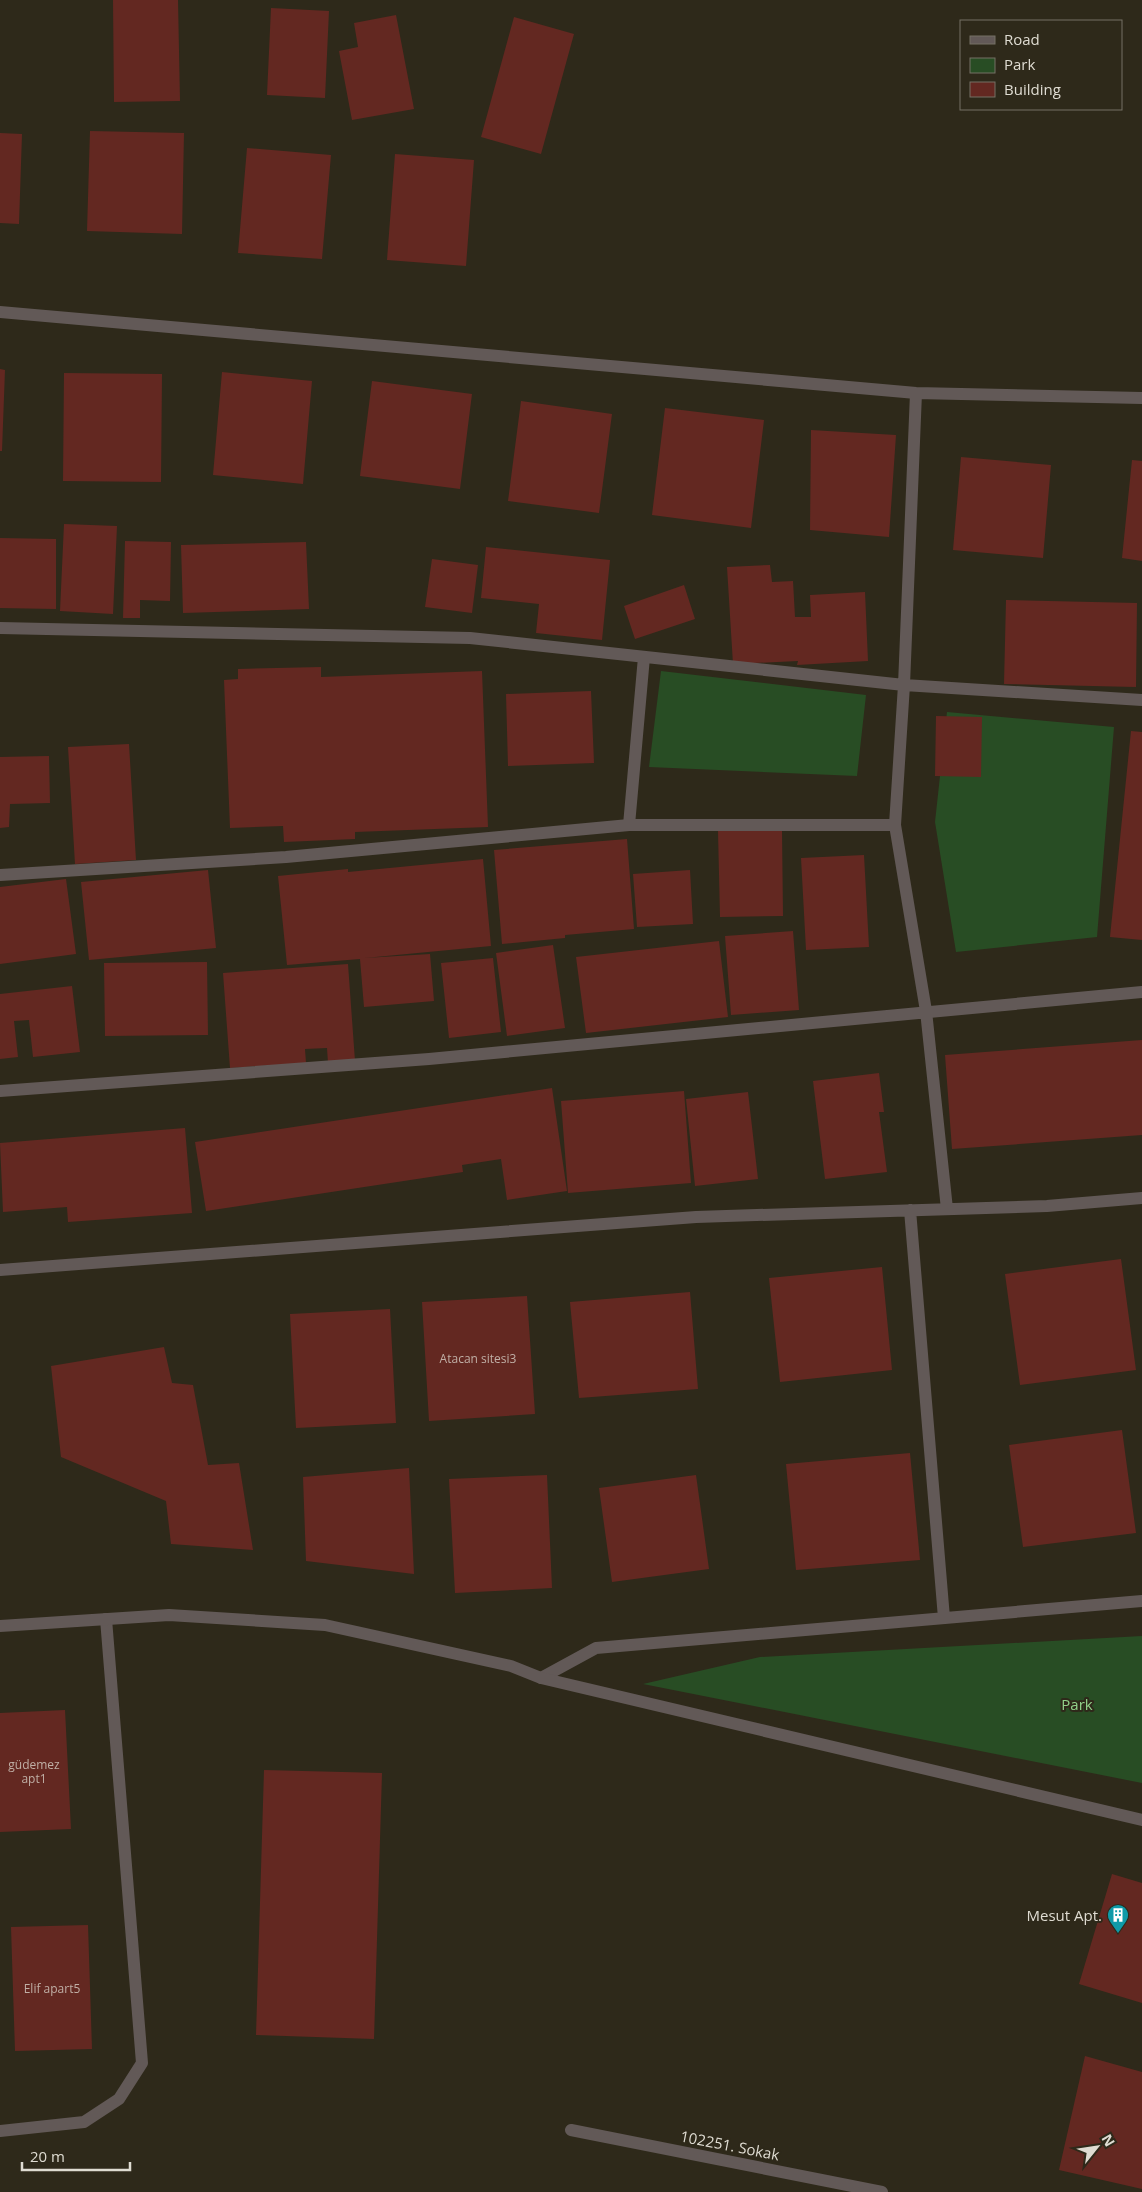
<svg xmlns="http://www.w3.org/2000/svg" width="1142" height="2192" font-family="'Open Sans',sans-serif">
<rect width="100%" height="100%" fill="#2e291a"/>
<path fill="#284d24" d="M661,671L866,695L857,776L649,767Z
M947,712L1114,727L1097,937L956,952L935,822Z
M1142,1636V1783L643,1684L760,1657Z"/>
<path fill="#632821" d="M113,0H178L180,101L114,102Z
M271,8L329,11L325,98L267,95Z
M396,15L414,109L352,120L339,51L358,47L354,23Z
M514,17L574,34L541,154L481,137Z
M90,131L184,133L182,234L87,231Z
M0,133L22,134L19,224L0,223Z
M247,148L331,155L322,259L238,253Z
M395,154L474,160L466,266L387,260Z
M0,369L5,370L2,451H0Z
M222,372L312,381L303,484L213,475Z
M64,373L162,374L161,482L63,481Z
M372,381L472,394L460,489L360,476Z
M521,401L612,414L599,513L508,501Z
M665,408L764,420L751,528L652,515Z
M811,430L896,435L889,537L810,530Z
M961,457L1051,465L1043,558L953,550Z
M1132,460L1142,461V561L1122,558Z
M64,524L117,526L113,614L60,611Z
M0,538L56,539V609L0,608Z
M125,541L171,542L170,601L140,600V618H123Z
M306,542L309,609L183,613L181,545Z
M486,547L610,560L602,640L536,633L539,604L481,598Z
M432,559L478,565L472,613L425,607Z
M770,565L772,582L793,581L795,617H811L810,595L865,592L868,661L797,665L798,661L733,664L727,567Z
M684,585L695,619L635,639L624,606Z
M1006,600L1137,603L1136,687L1004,684Z
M321,667V677L482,671L488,827L355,832V839L284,842L283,826L230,828L224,680L238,679V669Z
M591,691L594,763L508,766L506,694Z
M936,716L982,717L981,777L935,776Z
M1131,731L1142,732V940L1110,937Z
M129,744L136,860L75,864L68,747Z
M49,756L50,803L10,804L9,827L0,828V757Z
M782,830L783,916L720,917L718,831Z
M627,839L634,929L565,935V938L502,944L494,850Z
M864,855L869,947L806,950L801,858Z
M483,859L491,946L365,958L430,954L434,1001L364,1007L360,959L287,965L278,876L348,869V872Z
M208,870L216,948L89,960L81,882Z
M690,870L693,924L637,927L633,874Z
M66,879L76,954L0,964V887Z
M793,931L799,1010L731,1015L725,936Z
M719,941L728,1017L586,1033L576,957Z
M553,945L565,1028L507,1036L496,953Z
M493,958L501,1032L449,1038L441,963Z
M207,962L208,1035L105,1036L104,963Z
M348,964L355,1061L328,1063L327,1048L305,1049L306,1063L230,1068L223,973Z
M72,986L80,1052L33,1057L29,1020L14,1021L18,1057L0,1059V994Z
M1142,1040V1135L952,1149L945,1055Z
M879,1073L884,1112H879L887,1172L825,1179L813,1081Z
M552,1088L567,1191L507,1200L501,1159L462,1165L463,1172L206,1211L195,1142Z
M684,1091L691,1183L568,1193L561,1101Z
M748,1092L758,1179L695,1186L686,1099Z
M185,1128L192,1213L68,1222L67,1207L3,1212L0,1143Z
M1121,1259L1136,1370L1020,1385L1005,1274Z
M882,1267L892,1370L780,1382L769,1278Z
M690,1292L698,1389L579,1398L570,1302Z
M527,1296L535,1414L429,1421L422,1302Z
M390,1309L396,1423L296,1428L290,1314Z
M164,1347L172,1383L193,1385L208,1465L239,1463L253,1550L171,1544L166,1501L61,1457L51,1366Z
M1122,1430L1136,1533L1023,1547L1009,1445Z
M910,1453L920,1560L796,1570L786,1464Z
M409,1468L414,1574L306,1561L303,1477Z
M547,1475L552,1588L455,1593L449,1479Z
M696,1475L709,1569L612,1582L599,1488Z
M65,1710L71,1829L0,1832V1713Z
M264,1770L382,1773L374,2039L256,2035Z
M1112,1874L1142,1883V2003L1079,1984Z
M88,1925L92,2049L15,2051L11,1927Z
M1085,2056L1142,2072V2189L1059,2170Z"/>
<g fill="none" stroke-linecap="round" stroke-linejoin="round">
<path stroke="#625957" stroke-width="12" d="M0,312L916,393L1142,398
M916,393L904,685L895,825L926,1011L947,1209
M0,628L470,638L904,685L1142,700
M629,825L644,657
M0,875L286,857L629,825H895
M0,1091L429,1059L1142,992
M910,1210L944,1618
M0,1270L696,1217L1047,1206L1142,1198
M541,1678L596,1648L1142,1601
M571,2130L882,2192
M0,2131L84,2122L119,2099L142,2063L106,1619"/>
<path stroke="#625957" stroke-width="12" d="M0,1626L169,1615L325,1625L511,1666L541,1678L1142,1820"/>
</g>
<defs>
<g id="building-pin" transform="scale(1.125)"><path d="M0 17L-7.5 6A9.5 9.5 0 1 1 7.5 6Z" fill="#0f9aa8" stroke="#2e291a"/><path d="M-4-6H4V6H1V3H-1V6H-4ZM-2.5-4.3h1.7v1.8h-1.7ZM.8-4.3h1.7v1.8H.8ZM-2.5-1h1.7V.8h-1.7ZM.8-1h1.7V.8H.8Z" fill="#fff"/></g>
</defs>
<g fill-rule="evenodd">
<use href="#building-pin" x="1118" y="1915"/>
</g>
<g text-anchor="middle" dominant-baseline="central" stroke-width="4" stroke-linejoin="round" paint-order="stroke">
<g font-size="12" fill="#c0afa6">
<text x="478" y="1358">Atacan sitesi3</text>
<text x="34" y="1764">güdemez<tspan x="34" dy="14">apt1</tspan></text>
<text x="52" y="1988">Elif apart5</text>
</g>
<g font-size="15" fill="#92d18a" stroke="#2e291a">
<text x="1077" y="1704">Park</text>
</g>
<g font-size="15" fill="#dfdcd2" stroke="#2e291a" text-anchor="end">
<text x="1102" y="1915">Mesut Apt.</text>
</g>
<g font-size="15" fill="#dfdcd2" stroke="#2e291a">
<text transform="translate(730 2145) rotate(11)">102251. Sokak</text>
</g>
</g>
<rect x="960" y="20" width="162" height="90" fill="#2e291a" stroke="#757164"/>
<rect x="970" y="36" width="25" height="8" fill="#625957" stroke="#757164"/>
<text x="1004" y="45" font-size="15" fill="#dfdcd2">Road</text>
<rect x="970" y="58" width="25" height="15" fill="#284d24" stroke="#757164"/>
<text x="1004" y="70" font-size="15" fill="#dfdcd2">Park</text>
<rect x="970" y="82" width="25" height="15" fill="#632821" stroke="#757164"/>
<text x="1004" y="95" font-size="15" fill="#dfdcd2">Building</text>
<g transform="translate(1097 2147) rotate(60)" stroke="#2e291a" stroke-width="4" paint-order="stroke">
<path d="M0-4L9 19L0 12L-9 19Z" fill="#dfdcd2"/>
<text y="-8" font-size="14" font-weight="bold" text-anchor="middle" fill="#dfdcd2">N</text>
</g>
<path d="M22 2162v8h108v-8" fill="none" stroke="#dfdcd2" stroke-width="2.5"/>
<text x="30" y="2162" font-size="15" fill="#dfdcd2" stroke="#2e291a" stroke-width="4" paint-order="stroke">20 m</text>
</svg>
